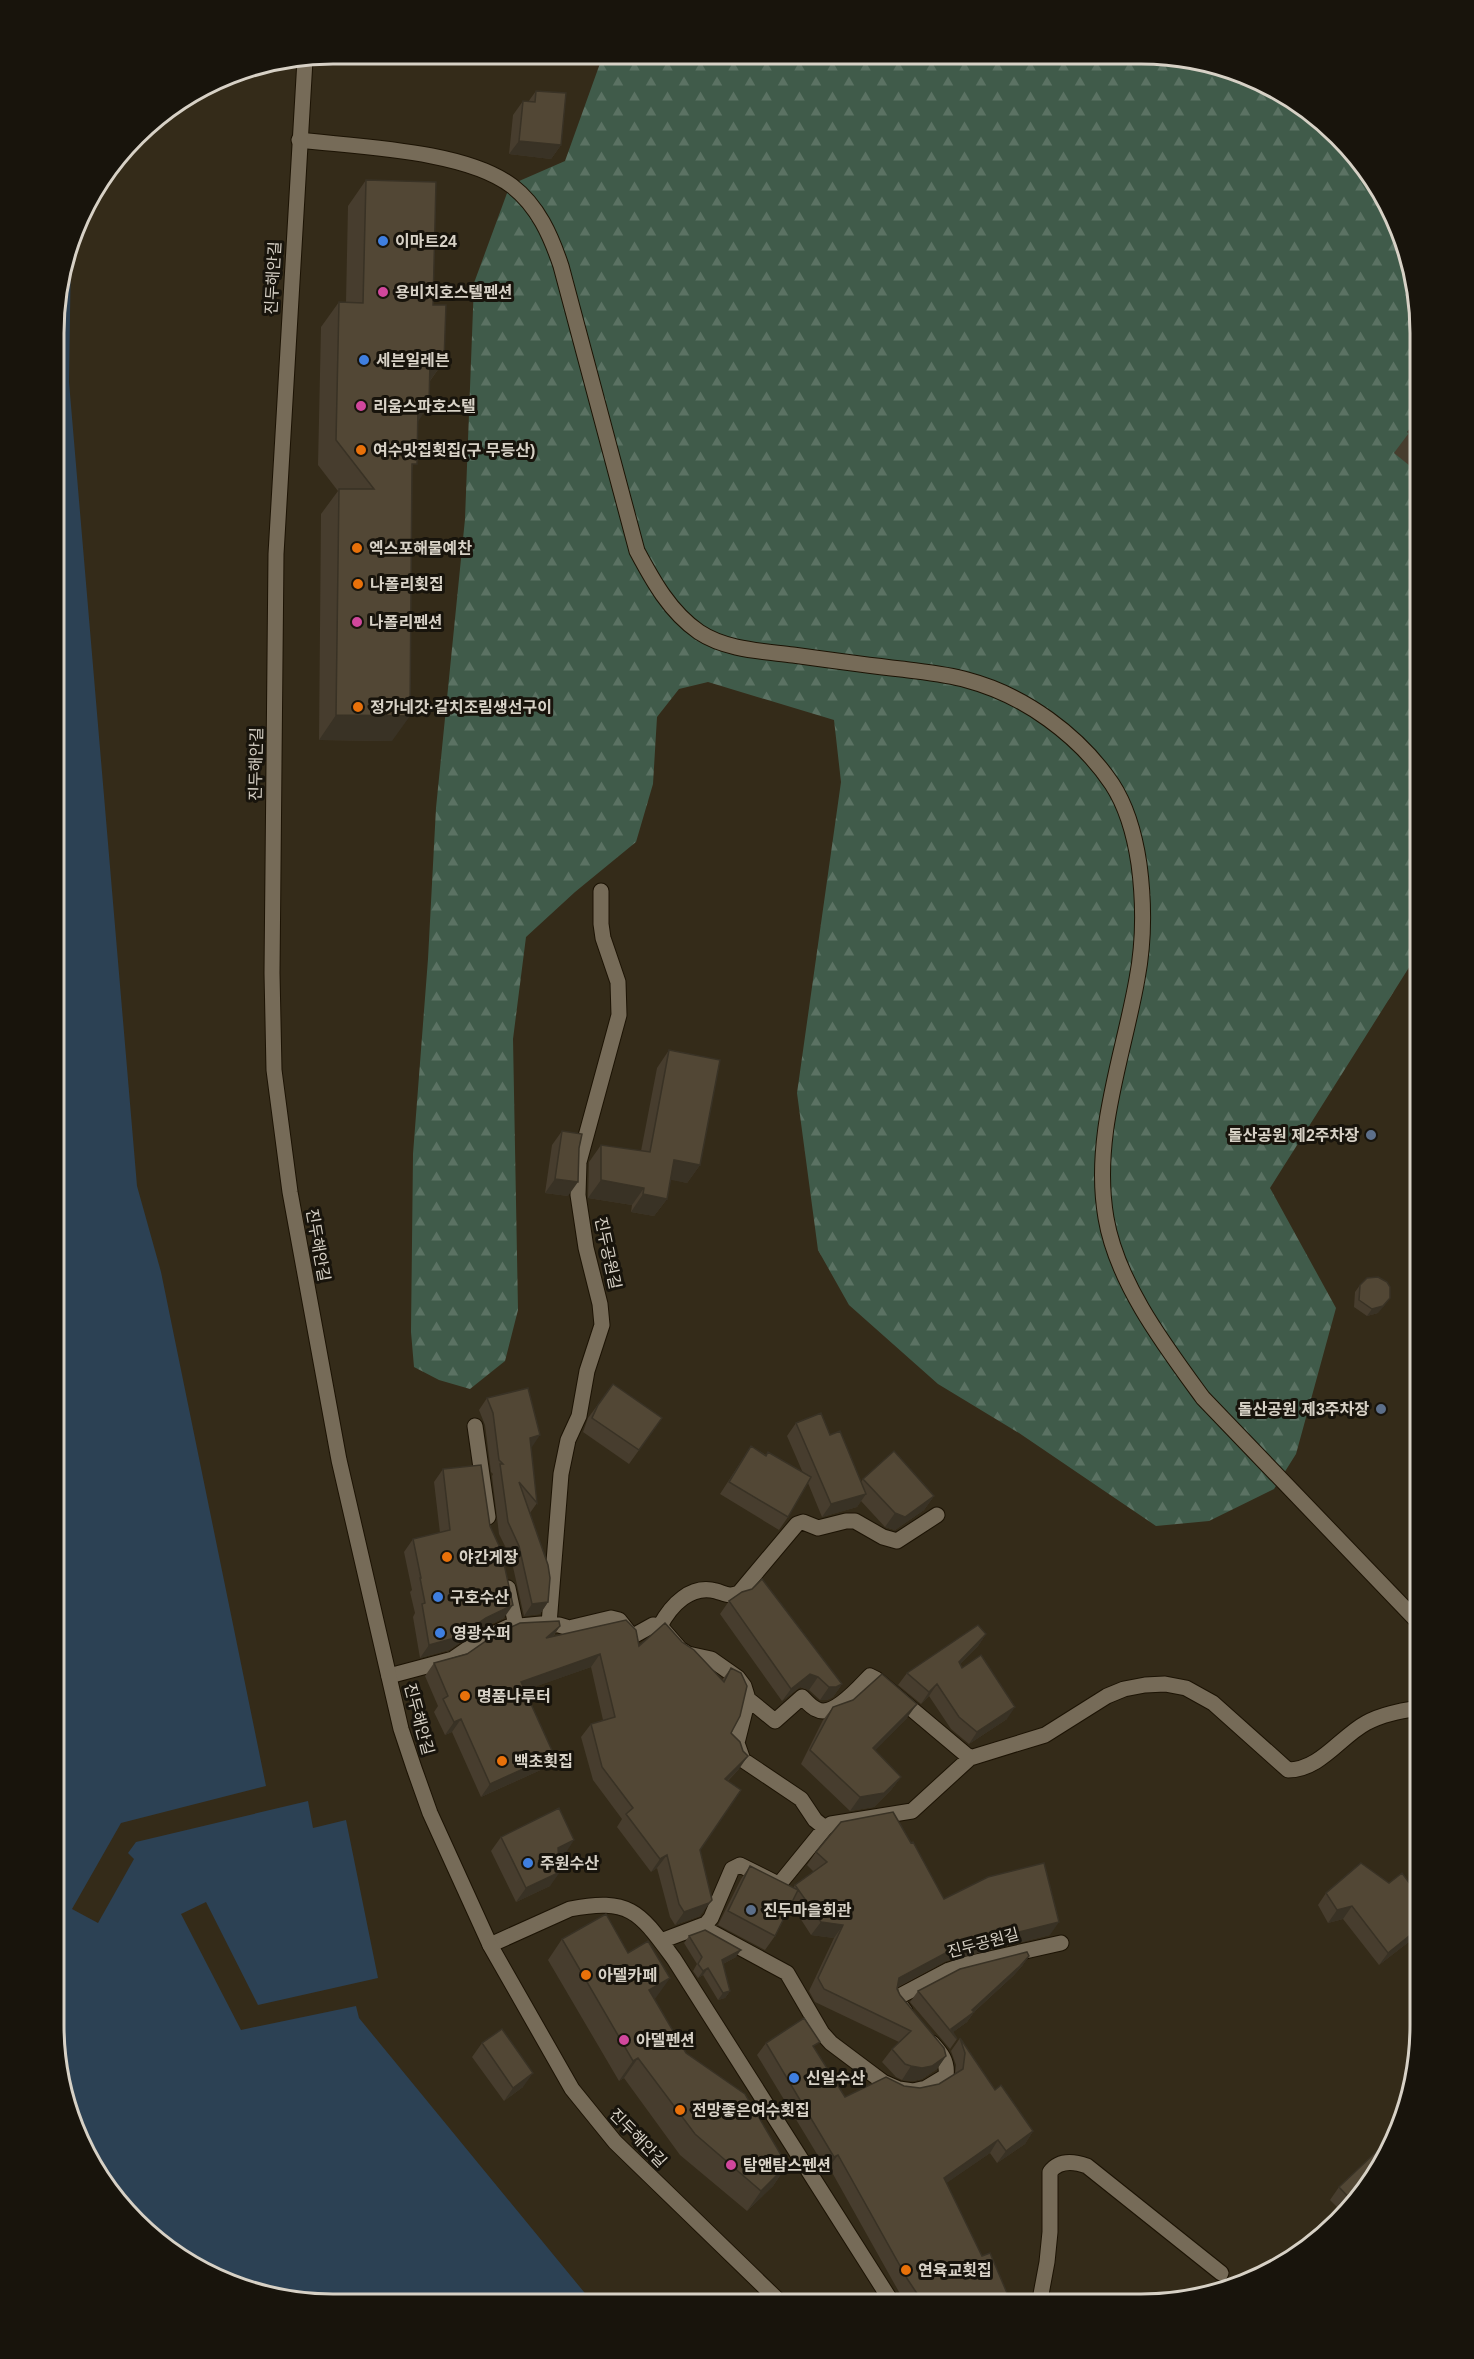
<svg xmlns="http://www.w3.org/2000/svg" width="1474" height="2359" font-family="Arial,'Noto Sans KR',sans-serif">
<defs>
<pattern id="forest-firs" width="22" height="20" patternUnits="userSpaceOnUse" patternTransform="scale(1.5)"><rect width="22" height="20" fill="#405b4a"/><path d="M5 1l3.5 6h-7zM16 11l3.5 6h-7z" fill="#5b7263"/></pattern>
</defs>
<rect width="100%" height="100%" fill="#342b19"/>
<path fill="url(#forest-firs)" d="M603,55L1177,56L1248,75L1311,112L1362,164L1399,227L1420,334V950L1270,1188L1336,1308L1296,1454L1274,1489L1209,1521L1156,1526L1019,1433L938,1384L849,1305L818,1250L797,1093L841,782L834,720L708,682L679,689L657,717L653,784L636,842L575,892L526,937L513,1039L518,1310L505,1361L470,1389L439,1380L414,1367L411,1332L413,1154L428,959L436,808L465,519L474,283L510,185L565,161Z"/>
<path fill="#2c4154" d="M71,249L69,382L137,1186L161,1272L266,1786L121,1823L72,1909L98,1923L134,1859L128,1853L136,1842L308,1801L313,1828L346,1820L378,1978L258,2005L206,1902L181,1914L241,2030L356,2006L359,2018L593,2303H297L226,2284L163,2247L112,2195L75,2132L54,2025L56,297Z"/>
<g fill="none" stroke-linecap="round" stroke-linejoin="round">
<g stroke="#1c1304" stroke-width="17">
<path id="service" d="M299,140C358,147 465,150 512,186C538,206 551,236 561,266L637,551C653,581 670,612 699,632C726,650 762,651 793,655C829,660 865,665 901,669C923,672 946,674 967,680C1024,695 1079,735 1112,784C1127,807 1135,837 1139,864C1144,902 1144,942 1137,979C1123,1058 1092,1137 1106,1218C1117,1283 1165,1346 1203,1398L1420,1624
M475,1426L488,1517
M508,1588L516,1626
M549,1624L561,1474L568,1440L579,1416L587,1371L602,1325L600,1304L586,1248L578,1195L579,1162L619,1015L618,982L603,938L601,924V891
M660,1626C671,1605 691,1584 716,1591C726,1594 729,1597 739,1593L797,1524L803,1522L818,1528L846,1521H855L883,1537L897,1541L937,1515
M389,1676L453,1659L482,1639L508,1627L541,1624L559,1625L569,1628L611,1618L619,1620L630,1634L635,1635L653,1625L660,1626L680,1649L688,1654L711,1659L738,1678L744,1686L748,1699L737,1743L743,1760L801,1799L815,1820L825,1828
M748,1699L775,1721L802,1697C806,1701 811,1707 816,1709C833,1719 859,1687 870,1676L876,1679L970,1758
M702,1927L787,1973L822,2033L831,2043L883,2082L899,2089L913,2091L926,2088L946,2076C948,2061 941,2053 932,2043
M661,1941L706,1924L711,1918L732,1869L740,1865L776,1883L781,1882L825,1828L831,1824L912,1811L970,1758L1045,1735L1107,1696L1124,1689L1145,1685L1165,1684L1186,1688L1213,1703L1288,1770C1320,1770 1340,1737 1366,1723C1382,1714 1401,1711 1419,1708
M490,1945L570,1909C631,1897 640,1913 674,1959L893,2304
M905,2011L898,2002V1997L949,1970L967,1964L1061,1943
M1039,2305L1047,2262L1050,2232V2172C1059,2160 1073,2161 1087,2166L1221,2273"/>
</g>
<g stroke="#1c1304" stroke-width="17">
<path id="tertiary" d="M305,60L276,554L272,973L274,1070L290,1192L339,1460L401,1729L414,1768L430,1813L490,1945L572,2089L615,2142L782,2304"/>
</g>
<use href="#service" stroke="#766b58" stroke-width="15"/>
<use href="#tertiary" stroke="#766b58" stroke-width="15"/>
</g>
<path fill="#473d2e" d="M536,91L561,145L551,159L509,154L513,115L523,101L528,102Z
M366,180L433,305L444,361L430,381L418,422L412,471L392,741L319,740L321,514L338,491L318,465L321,327L339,302H346L348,206Z
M1420,418V474L1394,453Z
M1420,503V520L1412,514Z
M669,1050L700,1165L687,1183L670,1179L667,1199L654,1216L631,1212L632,1205L588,1198L589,1162L601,1145L641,1151L657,1068Z
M562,1131L568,1196L545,1193L552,1145Z
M1360,1285L1378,1313L1367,1316L1354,1307L1355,1292Z
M613,1384L662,1418L629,1464L583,1432L588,1418Z
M487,1398L532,1447H531L537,1503L530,1513L548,1602L540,1614L524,1616L511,1558L499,1534L492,1476L493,1474L491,1472L485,1425L479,1410Z
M796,1423L830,1435L861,1482L863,1479L934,1496L924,1510L895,1530L885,1527L861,1501L857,1507L822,1517L808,1483L788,1517L779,1530L720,1494L751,1446L766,1455L803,1473L787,1436Z
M443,1469L490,1526L504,1618L477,1631L449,1650L420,1658L413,1617L415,1613L410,1592L412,1590L404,1552L413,1539L440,1533L434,1482Z
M729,1601L842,1684L833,1697L827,1700H820L809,1690L800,1687L782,1701L720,1614Z
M560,1626L553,1637L639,1646L682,1642L722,1680L731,1668V1733L739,1769L728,1781L700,1850V1916L675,1925L670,1917L657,1868L651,1872L617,1827L622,1819L593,1780L581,1737L591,1724L603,1720L591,1667L525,1690L554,1755L545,1768L481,1797L452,1732L445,1735L434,1712L438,1706L425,1676L434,1663Z
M986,1634L978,1646L960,1664L1007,1719L969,1744L951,1729L929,1696L921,1704L898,1685L907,1673Z
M833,1707L907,1718L875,1750L901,1777L891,1790L874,1807L850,1811L801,1764L823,1720Z
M501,1837L565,1854L559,1857L550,1886L516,1902L491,1851Z
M911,1843L944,1899L1050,1935L946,1961L898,1987L900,1995L946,2056L937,2069L922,2079L913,2081L902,2080L896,2077L882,2062L892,2049L899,2042L815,2002L809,1991L834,1938L811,1935L791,1904L775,1936L765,1950L718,1925L741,1879L750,1866L793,1888L795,1885L814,1872L807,1865L816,1852Z
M1389,1883L1419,1896V1934L1379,1965L1343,1919L1328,1923L1318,1905L1326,1893Z
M689,1936L736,1957L723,1964L730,1991L725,1998L718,2000L703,1975L698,1978L693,1971L697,1964L684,1943Z
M562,1939L628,1953L686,2053L787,2165L773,2186L747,2211L680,2155L624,2078L619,2081L548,1960Z
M1029,1956L1022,1966L1013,1976L974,2012L967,2022L953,2032L957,2039L950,2049L910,2002L918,1991Z
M960,2038L995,2090L1033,2131L1025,2144L997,2163L990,2153L946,2183L999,2305L907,2304L899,2292L829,2167L826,2169L757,2055L766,2043L815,2049L845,2097L904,2086L920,2088L939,2084L955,2074L956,2065L951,2051Z
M482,2043L523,2087L504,2101L472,2057Z
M1339,2187L1362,2195L1344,2214L1330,2200Z"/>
<path fill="#393225" d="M519,141L561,145L551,159L509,154Z
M430,361H444L426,386Z
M418,406H429L411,431Z
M336,715L410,716L392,741L319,740Z
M674,1160L700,1165L687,1183L661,1178Z
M555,1179L578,1182L568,1196L545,1193Z
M601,1180L644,1188L632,1205L588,1198Z
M643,1194L667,1199L654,1216L631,1212Z
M1385,1305L1378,1313L1367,1316L1372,1309Z
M540,1435L532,1447L521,1450L530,1438Z
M866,1494L857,1507L822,1517L831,1504Z
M934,1496L924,1510L895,1530L885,1527L895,1513Z
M548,1602L540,1614L524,1616L532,1604Z
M513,1605L504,1618L477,1631L449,1650L420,1658L429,1645Z
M560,1626L551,1639L546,1638Z
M986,1634L978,1646L950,1674L959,1662Z
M600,1654L591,1667L512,1695L521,1682Z
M810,1674L818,1677L809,1690L800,1687L782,1701L791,1689Z
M842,1684L833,1697L827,1700H820L829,1687Z
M937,1684L929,1696L921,1704L929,1692Z
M917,1704L907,1718L864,1762L873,1748Z
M1015,1707L1007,1719L969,1744L977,1732Z
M461,1719L452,1732L445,1735L454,1722Z
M554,1755L545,1768L481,1797L490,1784Z
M748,1756L739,1769L716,1792L725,1779Z
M901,1777L891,1790L874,1807L850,1811L860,1797Z
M574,1840L565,1854L548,1862L558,1848Z
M667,1855L657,1868L651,1872L660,1859Z
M560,1872L550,1886L516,1902L526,1888Z
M712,1900L700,1916L675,1925L684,1912Z
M1352,1906L1343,1919L1328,1923L1337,1910Z
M821,1922L843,1925L834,1938L811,1935Z
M1059,1922L1050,1935L946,1961L890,1991L899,1978L955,1948Z
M1419,1928V1934L1379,1965L1388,1953Z
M741,1950L736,1957L717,1967L722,1960Z
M1029,1956L1022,1966L1013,1976L974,2012L967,2022L952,2033L950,2030Z
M708,1968L703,1975L698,1978L703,1971Z
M670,1978L655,1999L635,2010L649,1990Z
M730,1991L725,1998L718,2000L723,1993Z
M946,2056L937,2069L922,2079L913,2081L902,2080L911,2066Z
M638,2058L624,2078L619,2081L633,2061Z
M533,2073L523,2087L504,2101L513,2088Z
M1033,2131L1025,2144L997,2163L1006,2151Z
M998,2140L990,2153L935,2191L944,2178Z
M838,2155L829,2167L826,2169L834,2157Z
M787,2165L773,2186L747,2211L761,2191Z
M1007,2293L999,2305H985L988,2301Z"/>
<path fill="#524735" stroke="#393225" stroke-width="1.5" d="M536,91L566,93L561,145L519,141L523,101L535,102Z
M366,180L436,182L433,305H446L444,361H430L429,406H418L417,464H412L410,716L336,715L339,489H374L336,440L339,302L363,303Z
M1420,418V442L1408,432Z
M669,1050L720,1060L700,1165L674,1160L667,1199L643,1194L644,1188L601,1180V1145L650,1152Z
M562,1131L582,1134L579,1148L578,1182L555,1179Z
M1378,1277L1387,1282L1390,1287V1298L1383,1306L1372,1309L1359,1300L1360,1285L1367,1278Z
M613,1384L662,1418L639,1450L592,1418L598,1405Z
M528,1388L540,1435L530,1438L537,1503L519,1482L548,1565L550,1578L548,1602L532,1604L519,1546L508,1522L500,1464H503L499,1460L493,1413L487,1398Z
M821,1413L830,1435L840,1431L866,1494L831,1504L796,1423Z
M751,1446L766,1456L768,1452L811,1477L788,1517L729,1482Z
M894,1451L934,1496L905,1517L895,1513L863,1479Z
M481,1465L490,1526L501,1550L513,1605L486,1618L458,1637L429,1645L422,1604L425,1603L420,1578H421L413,1539L450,1530L443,1469Z
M762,1579L842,1684L836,1687H829L818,1677L810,1674L791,1689L729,1601L742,1592L752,1589Z
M626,1620L636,1630L639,1646L665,1623L682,1642L694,1650L724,1682L731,1668L741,1673L747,1686L740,1716L731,1733L740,1742L743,1751L748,1756L725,1779L741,1790L700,1850L712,1900L709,1903L684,1912L679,1904L667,1855L660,1859L626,1814L633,1808L602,1767L591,1724L615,1717L600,1654L521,1682L554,1755L490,1784L461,1719L454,1722L443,1699L448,1696L434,1663L467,1654L496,1634L520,1623L559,1621L560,1626L546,1638Z
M978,1625L986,1634L959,1662L962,1668L981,1655L1015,1707L977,1732L959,1717L937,1684L929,1692L907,1673Z
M882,1674L917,1704L873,1748L901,1777L884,1793L860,1797L810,1750L833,1707L853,1700Z
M559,1808L574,1840L558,1848L560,1872L526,1888L501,1837Z
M893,1812L911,1843L913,1842L944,1899L988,1877L1044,1863L1059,1922L955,1948L899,1978L897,1989L900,1995L944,2048L946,2056L932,2066L922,2068L911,2066L905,2064L892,2049L911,2031L824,1989L818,1978L843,1925L821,1922L795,1885L827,1862L816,1852L841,1822Z
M1361,1863L1389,1883L1402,1873L1419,1896V1928L1388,1953L1352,1906L1337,1910L1326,1893Z
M750,1866L798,1890L775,1936L728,1911Z
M606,1914L628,1953L648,1941L670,1978L649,1990L686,2053L745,2094L787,2165L761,2191L695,2134L638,2058L633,2061L562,1939Z
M705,1930L741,1950L722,1960L730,1991L723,1993L708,1968L703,1971L698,1964L702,1957L689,1936Z
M1027,1952L1029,1956L1020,1966L972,2010L974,2012L951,2029L957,2039L918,1991L960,1969Z
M804,2018L820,2042L813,2046L845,2097L886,2077L904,2086L920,2088L939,2084L963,2069L965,2053L960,2038L995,2090L1001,2085L1033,2131L1006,2151L998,2140L944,2178L982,2256L990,2253L1007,2293L988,2301L990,2305L924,2304L908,2280L838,2155L834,2157L766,2043Z
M502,2029L533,2073L513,2088L482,2043Z
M1376,2152L1383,2160L1362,2195L1354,2203L1339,2187Z"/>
<g fill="#3f7fe0" stroke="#18140c" stroke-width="2">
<circle cx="383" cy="241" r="6"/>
<circle cx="364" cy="360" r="6"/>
<circle cx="438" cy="1597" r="6"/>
<circle cx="440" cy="1633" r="6"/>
<circle cx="528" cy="1863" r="6"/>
<circle cx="794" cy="2078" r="6"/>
</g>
<g fill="#d1479c" stroke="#18140c" stroke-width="2">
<circle cx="383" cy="292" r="6"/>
<circle cx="361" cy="406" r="6"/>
<circle cx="357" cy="622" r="6"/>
<circle cx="624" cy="2040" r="6"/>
<circle cx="731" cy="2165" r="6"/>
</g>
<g fill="#e8710a" stroke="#18140c" stroke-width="2">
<circle cx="361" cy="450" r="6"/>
<circle cx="357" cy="548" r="6"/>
<circle cx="358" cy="584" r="6"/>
<circle cx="358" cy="707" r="6"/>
<circle cx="447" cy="1557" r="6"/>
<circle cx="465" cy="1696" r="6"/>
<circle cx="502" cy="1761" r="6"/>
<circle cx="586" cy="1975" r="6"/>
<circle cx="680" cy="2110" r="6"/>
<circle cx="906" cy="2270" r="6"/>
</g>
<g fill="#5c6f8a" stroke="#18140c" stroke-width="2">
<circle cx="1371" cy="1135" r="6"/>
<circle cx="1381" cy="1409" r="6"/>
<circle cx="751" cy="1910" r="6"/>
</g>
<g text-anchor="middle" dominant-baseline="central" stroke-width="6" stroke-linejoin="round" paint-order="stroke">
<g font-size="16" font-weight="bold" fill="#d7d1c6" stroke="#18140c" text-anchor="start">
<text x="395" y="241">이마트24</text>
<text x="395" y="292">용비치호스텔펜션</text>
<text x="376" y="360">세븐일레븐</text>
<text x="373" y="406">리움스파호스텔</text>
<text x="373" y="450">여수맛집횟집(구 무등산)</text>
<text x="369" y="548">엑스포해물예찬</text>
<text x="370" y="584">나폴리횟집</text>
<text x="369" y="622">나폴리펜션</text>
<text x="370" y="707">정가네갓·갈치조림생선구이</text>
<text x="1359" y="1135" text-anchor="end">돌산공원 제2주차장</text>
<text x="1369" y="1409" text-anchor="end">돌산공원 제3주차장</text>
<text x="459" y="1557">야간게장</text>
<text x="450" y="1597">구호수산</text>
<text x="452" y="1633">영광수퍼</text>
<text x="477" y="1696">명품나루터</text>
<text x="514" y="1761">백초횟집</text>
<text x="540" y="1863">주원수산</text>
<text x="763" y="1910">진두마을회관</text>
<text x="598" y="1975">아델카페</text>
<text x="636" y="2040">아델펜션</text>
<text x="806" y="2078">신일수산</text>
<text x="692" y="2110">전망좋은여수횟집</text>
<text x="743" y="2165">탐앤탐스펜션</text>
<text x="918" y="2270">연육교횟집</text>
</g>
<g font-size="16" fill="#d7d1c6" stroke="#18140c">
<text transform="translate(273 278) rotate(-87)">진두해안길</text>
<text transform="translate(256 764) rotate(-89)">진두해안길</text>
<text transform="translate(318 1245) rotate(80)">진두해안길</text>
<text transform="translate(608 1253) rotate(78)">진두공원길</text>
<text transform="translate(419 1719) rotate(75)">진두해안길</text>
<text transform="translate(983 1943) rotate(-15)">진두공원길</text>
<text transform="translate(638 2138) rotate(46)">진두해안길</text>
</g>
</g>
<path d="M0 0H1474V2359H0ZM333 64H1141A269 269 0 0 1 1410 333V2025A269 269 0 0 1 1141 2294H333A269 269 0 0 1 64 2025V333A269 269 0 0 1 333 64Z" fill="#18140c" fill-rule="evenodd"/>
<path fill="none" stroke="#d7d1c6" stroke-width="3" d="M333 64H1141A269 269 0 0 1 1410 333V2025A269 269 0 0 1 1141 2294H333A269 269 0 0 1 64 2025V333A269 269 0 0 1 333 64Z"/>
</svg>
